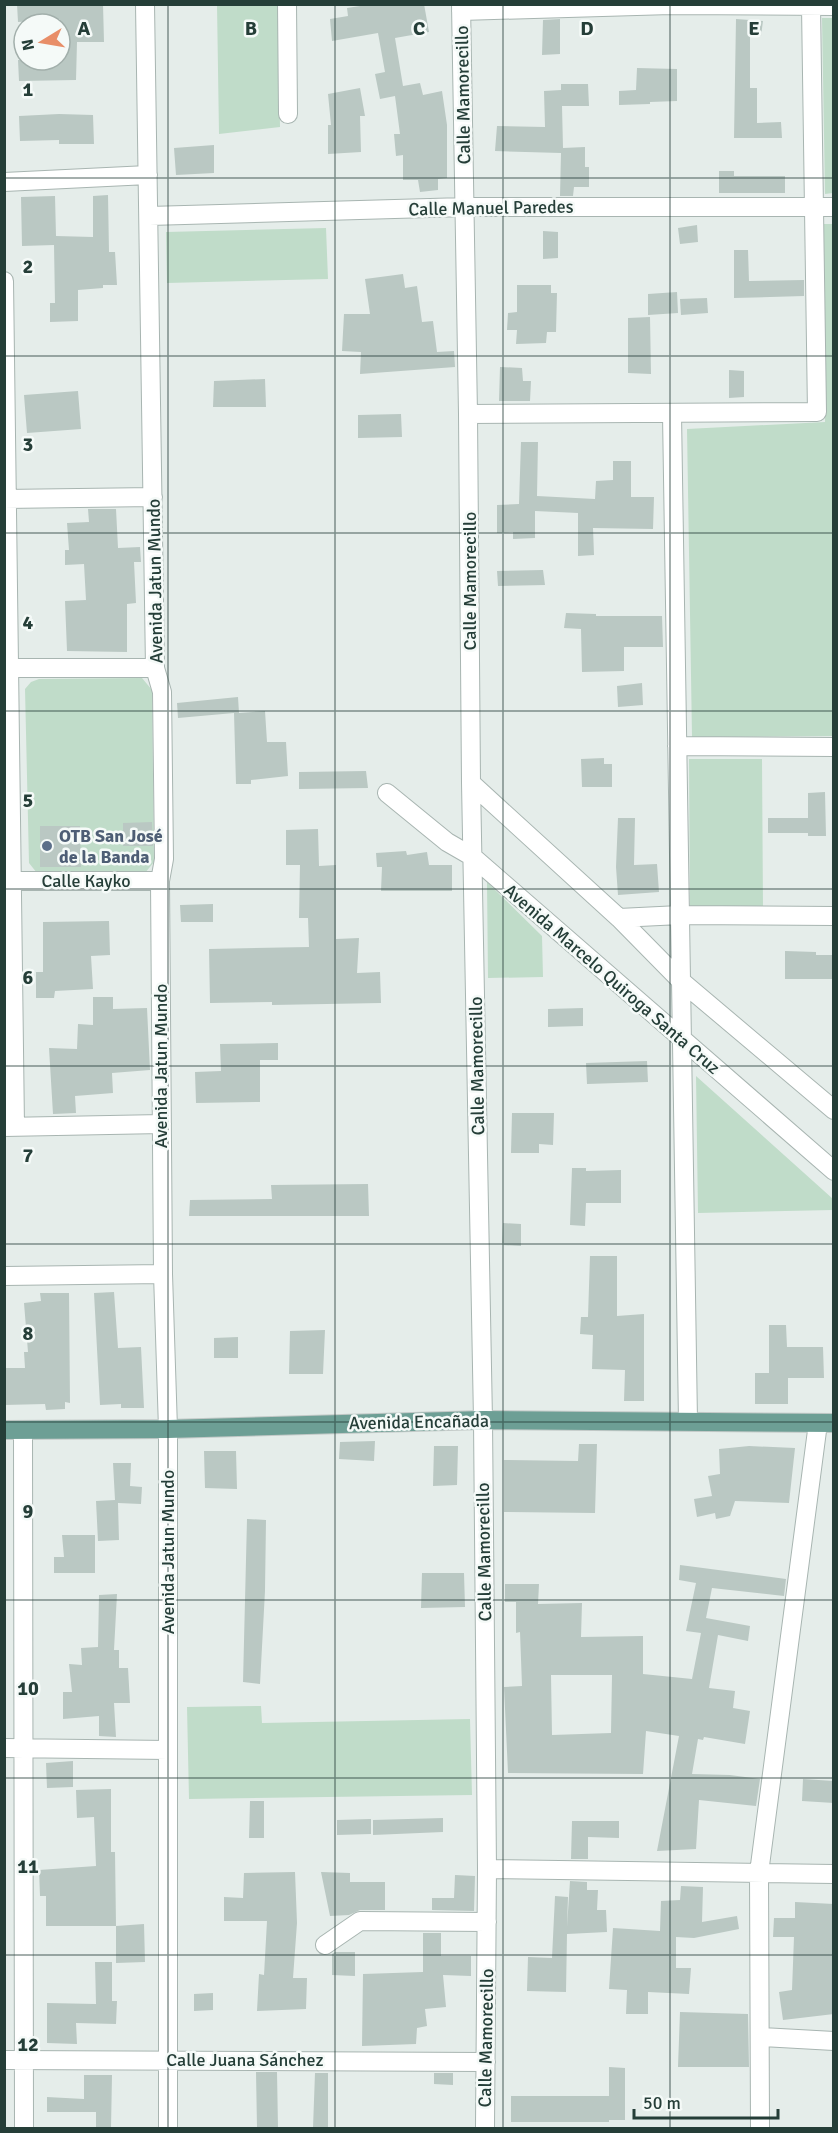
<svg xmlns="http://www.w3.org/2000/svg" width="838" height="2133" font-family="Signika,sans-serif">
<rect width="100%" height="100%" fill="#e5edea"/>
<path fill="#c0dcc9" d="M217,5H278L280,127L219,134Z
M822,18H833V193L825,194Z
M824,224H833V736L692,737L687,429L825,422Z
M326,228L328,279L167,283L166,232Z
M142,678L152,690L154,862L145,873H37L29,863L25,689L31,682L39,679Z
M689,759H762L763,908H690Z
M487,882L542,936L543,977L488,978Z
M696,1076L833,1199V1210L698,1213Z
M261,1706L262,1723L470,1719L472,1795L189,1799L187,1707Z"/>
<path fill="#bac8c3" fill-rule="evenodd" d="M17,4H103L104,42H77L76,80L19,81L18,60H60V19L18,22Z
M373,4H424L429,32L395,38L403,86L420,83L423,95L442,91L447,125V178L438,179V190L420,192L418,180H403V155L396,156L394,134H400L395,96L380,99L375,74L385,72L378,33L332,41L330,19L348,16L347,8Z
M560,19V54L542,55L543,20Z
M736,19L763,21L761,36L750,35V88H757V123L781,122L782,138H734Z
M637,68L677,69V101L650,102V104L619,105V91L636,90Z
M561,84H588L589,106H562L563,148L585,147V167H589V187H574L573,196H560L561,153L495,151L497,126L545,127L544,91L561,90Z
M360,88L365,116H360L361,152L328,154V125H331L328,94Z
M59,114L93,115L94,144H59V140L20,141L19,116Z
M214,145V173L176,175L174,148Z
M719,171H734V176H785V193H719Z
M108,195L109,252H115L117,285H103V288L78,290V321L50,322V303H55L54,245L22,246L21,197L55,196L56,236L93,237V196Z
M697,225L698,242L680,244L678,228Z
M543,231L558,232V258L543,259Z
M734,250H748L749,281L804,280V296L734,298Z
M403,274L405,288L417,286L422,322L433,321L437,352L454,351L455,367L360,374L361,352L342,351L344,314H370L365,279Z
M517,285H551V293H557L556,332H547L546,343L516,344L517,330H507L508,313L517,312Z
M677,292L678,313L648,315V294Z
M707,298L708,313L681,315L680,299Z
M650,317L651,374L628,373V318Z
M500,367L522,368L523,381H531L530,401H499Z
M729,370L744,371V397L729,398Z
M265,379L266,407H213L214,381Z
M78,391L81,429L27,433L24,395Z
M401,414L402,437L358,438V415Z
M521,442H538L537,496L595,499L596,481L613,480V461H631V497H654L653,529L593,528L594,555L578,556V513L535,511V538L513,539V532L497,533V505L519,504Z
M88,509H116L118,548L140,547L141,562H134L136,603L127,604V652L67,651L65,601L86,600L84,564L65,565V550H69L67,523L89,522Z
M543,570L545,585L498,586L497,571Z
M566,613L596,614V616H662L663,647H624V671L582,672L581,629L564,628Z
M642,683L643,705L618,707L617,686Z
M238,697L239,713L265,711L267,742H286L288,776L251,780V784H236L234,713L178,718L177,703Z
M604,758V764H612V787H582L581,759Z
M366,771L368,788L299,789V772Z
M825,792L826,836H808V833H768V818H808V793Z
M618,818H635L634,865L657,864L659,892L618,895L616,867Z
M152,822L153,846H123V823Z
M40,826H80L81,867H40Z
M318,829L319,866L336,865V939L359,938L357,973L380,972L381,1003L272,1005V1002L210,1003L209,949L309,947L308,918H299L300,865H286V830Z
M406,851L407,855L427,852L429,865H452V891H381L382,867H377L376,853Z
M213,904V922H181L180,905Z
M109,921L110,955L91,956L93,989L55,991L54,998H36V972H43V922Z
M785,951L816,952V955H834V979H785Z
M93,997H113V1009L147,1008L150,1070L112,1073L113,1093L75,1096L76,1113L53,1114L49,1048L77,1049L78,1024L93,1025Z
M583,1008V1026L548,1027V1009Z
M278,1043V1060H260V1102L196,1103L195,1072L221,1071L220,1044Z
M647,1061L648,1082L587,1084L586,1063Z
M512,1113H554L553,1145L539,1144V1153H511Z
M572,1168H586V1171L621,1170V1203H586L585,1226L570,1225Z
M368,1184L369,1216H189L190,1200L272,1199L271,1185Z
M503,1223L521,1224V1246L502,1245Z
M590,1256H617V1316L644,1314V1401H624L625,1370L592,1369L593,1335L580,1334L581,1317H588Z
M114,1292L118,1348L141,1347L144,1408H121V1404L100,1405L94,1293Z
M40,1293H69L70,1403L65,1402V1409L46,1410L45,1404L4,1405V1368H25L24,1352H28L24,1303L41,1301Z
M769,1325H786L787,1347H823L824,1378H788V1404H755V1373H769Z
M325,1330L323,1374H289L290,1331Z
M238,1337V1358H214V1338Z
M375,1441L374,1461L339,1459L340,1442Z
M579,1444H597L595,1513L504,1512V1460L578,1461Z
M434,1446H458L457,1485L433,1486Z
M749,1446L795,1448L789,1503L735,1501L730,1516L716,1519L715,1513L697,1517L694,1499L712,1496L708,1476L720,1474L719,1449Z
M204,1451H236L237,1489L205,1488Z
M113,1463H131L130,1486L142,1487L141,1504L118,1503L119,1540L98,1541L96,1501L115,1500Z
M247,1519L266,1520L265,1591L260,1684L243,1682Z
M62,1535H95V1573H54V1557H64Z
M680,1565L786,1579L784,1596L712,1588L706,1618L750,1626L748,1641L718,1635L709,1688L735,1691L733,1708L750,1711L745,1744L704,1737L703,1740L698,1739L692,1774L730,1775L760,1779L756,1806L699,1800L696,1849L657,1851L679,1736L646,1731L643,1774L508,1773L504,1687L522,1686L520,1632L516,1633V1602H505V1584H539L538,1604L582,1603L581,1637L643,1636V1674L692,1679L701,1633L686,1631L696,1583L679,1580ZM551,1675H612L611,1733L552,1735Z
M422,1573H464L465,1607L421,1608Z
M117,1594L114,1650H119V1668H128L130,1703H114L116,1737L99,1736V1716L63,1719V1692H72L69,1664L82,1665L81,1648L98,1647L99,1595Z
M73,1761V1787L47,1788L46,1763Z
M803,1779L834,1781V1803L802,1801Z
M111,1789V1852H115L116,1926H46V1896H40L39,1870L96,1866L94,1817L77,1818L76,1790Z
M250,1801H264V1838H249Z
M443,1818V1832L373,1835V1820Z
M371,1819V1834L337,1835V1820Z
M572,1821H619V1838L588,1837V1859H571Z
M295,1872L297,1923L293,1978H307L306,2009L257,2011L259,1974L264,1975L267,1921H224V1897L243,1898L244,1873Z
M321,1872L350,1873V1882H385V1910H360L349,1915L330,1916Z
M455,1875L475,1876L474,1911L432,1910V1898H454Z
M570,1881L587,1882V1890H598L597,1910H606L607,1932L567,1934L566,1992L527,1991L528,1957L552,1958L555,1896L568,1897L567,1927Z
M681,1886L703,1887L702,1922L737,1916L739,1929L694,1938L676,1937V1968H691L689,1994L648,1992V2014H626L627,1990L609,1989L613,1928L660,1931L661,1901L680,1900Z
M795,1902L834,1904V2014L783,2020L779,1992L792,1990L794,1937H773L774,1918H795Z
M144,1924L145,1962L116,1963V1926Z
M423,1933H441V1956H471V1976L443,1975L446,2007L425,2009L427,2026L417,2028L416,2044L362,2046L363,1974L423,1972Z
M335,1952H355V1976L332,1975V1954Z
M95,1962H112V2001H117L116,2024L76,2023L77,2044L47,2043V2003L96,2004Z
M213,1993V2010L194,2011V1994Z
M680,2012L748,2014L749,2067H678Z
M609,2067L625,2068V2120H609V2122H511V2096H609Z
M256,2072H277L278,2128H257Z
M315,2073H328V2128H313Z
M434,2073H453V2085L434,2084Z
M84,2075H112L111,2128H96V2112H47V2097L84,2099Z"/>
<g fill="none" stroke-linecap="round" stroke-linejoin="round">
<g stroke="#a8b5b1" stroke-width="20">
<path id="minor" d="M145,4L155,668L162,692L164,859L160,881L163,1274L168,1429V2128
M287,4L288,114
M461,4L468,414L471,783L483,1420L487,1869L485,2128
M461,11L671,5L834,6
M4,182L148,175
M149,216L465,207H834
M4,281L15,1126
M468,414L817,412L811,6
M672,414L688,1421
M4,499L153,497
M10,668H155
M677,746L834,747
M471,783L619,918L681,981L834,1110
M387,793L447,842L473,857L834,1171
M13,881H160
M619,918L680,915L834,916
M4,1127L162,1124
M4,1276L163,1274
M23,1430L24,2128
M4,1748L168,1750
M487,1869L834,1874
M325,1945L360,1921L487,1922
M761,2037L834,2041
M4,2060L486,2062
M760,2128L759,1873L818,1423"/>
</g>
<g stroke="#c2c9c7" stroke-width="20">
<path id="major" d="M4,1430L168,1429L483,1420L834,1423"/>
</g>
<use href="#minor" stroke="#fff" stroke-width="18"/>
<use href="#major" stroke="#6d9f95" stroke-width="18"/>
</g>
<path fill="none" stroke="#253e38" stroke-width="1.5" stroke-opacity="0.55" d="M168,4V2128M335,4V2128M503,4V2128M670,4V2128M4,178H834M4,356H834M4,533H834M4,711H834M4,889H834M4,1066H834M4,1244H834M4,1422H834M4,1600H834M4,1778H834M4,1955H834"/>
<circle fill="#5c6f8a" stroke="#f5faf8" stroke-width="2" cx="47" cy="846" r="6"/>
<g text-anchor="middle" dominant-baseline="central" stroke-width="5" stroke-linejoin="round" paint-order="stroke">
<g font-size="18" fill="#253e38" stroke="#f5faf8">
<text transform="translate(463 95) rotate(-91)">Calle Mamorecillo</text>
<text transform="translate(491 208) rotate(-1)">Calle Manuel Paredes</text>
<text transform="translate(155 581) rotate(-91)">Avenida Jatun Mundo</text>
<text transform="translate(470 581) rotate(-90)">Calle Mamorecillo</text>
<text x="86" y="881">Calle Kayko</text>
<text transform="translate(612 979) rotate(41)">Avenida Marcelo Quiroga Santa Cruz</text>
<text transform="translate(161 1066) rotate(-90)">Avenida Jatun Mundo</text>
<text transform="translate(477 1066) rotate(-91)">Calle Mamorecillo</text>
<text transform="translate(419 1422) rotate(-1)">Avenida Encañada</text>
<text transform="translate(168 1552) rotate(-90)">Avenida Jatun Mundo</text>
<text transform="translate(484 1552) rotate(-91)">Calle Mamorecillo</text>
<text transform="translate(486 2038) rotate(-89)">Calle Mamorecillo</text>
<text x="245" y="2060">Calle Juana Sánchez</text>
</g>
<g font-size="18" font-weight="bold" fill="#4e5e75" stroke="#f5faf8" text-anchor="start">
<text x="59" y="836">OTB San José<tspan x="59" dy="21">de la Banda</tspan></text>
</g>
</g>
<g font-size="20" text-anchor="middle" font-weight="bold" fill="#253e38" stroke="#f5faf8" stroke-width="5" stroke-linejoin="round" paint-order="stroke">
<text x="84" y="35">A</text>
<text x="251" y="35">B</text>
<text x="419" y="35">C</text>
<text x="587" y="35">D</text>
<text x="754" y="35">E</text>
<text x="28" y="96">1</text>
<text x="28" y="273">2</text>
<text x="28" y="451">3</text>
<text x="28" y="629">4</text>
<text x="28" y="807">5</text>
<text x="28" y="984">6</text>
<text x="28" y="1162">7</text>
<text x="28" y="1340">8</text>
<text x="28" y="1518">9</text>
<text x="28" y="1695">10</text>
<text x="28" y="1873">11</text>
<text x="28" y="2051">12</text>
</g>
<rect width="838" height="2133" fill="none" stroke="#253e38" stroke-width="12"/>
<g transform="translate(42 42) rotate(259)"><circle r="28" fill="#f5faf8" stroke="#a2afab" stroke-width="1.5"/>
<path d="M0-4.5L10 22L0 15L-10 22Z" fill="#e88e68"/>
<text y="-9" font-size="16" font-weight="bold" text-anchor="middle" fill="#253e38">N</text>
</g>
<path d="M634 2109v9h144v-9" fill="none" stroke="#253e38" stroke-width="3"/>
<text x="643" y="2109" font-size="18" fill="#253e38" stroke="#f5faf8" stroke-width="4.5" paint-order="stroke">50 m</text>
</svg>
